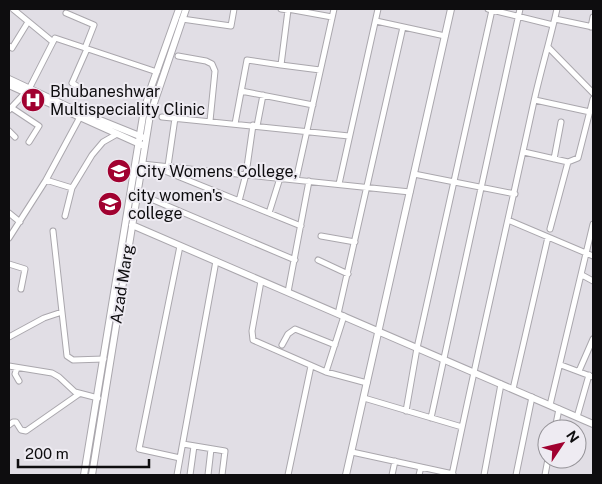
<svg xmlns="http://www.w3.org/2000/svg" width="602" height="484" font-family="'Public Sans',sans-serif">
<rect width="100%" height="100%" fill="#e1dee5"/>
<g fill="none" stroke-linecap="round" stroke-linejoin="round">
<g stroke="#aaa7ad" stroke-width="7">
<path id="minor" d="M13,9L53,42
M281,9L288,10L281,65L320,70
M288,9L332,17
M488,9L553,25
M66,13L94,25L85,48
M182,19L231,26L234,9
M555,19L593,27
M376,21L445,36
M591,27L593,17
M9,46L12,48L28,22
M548,47L593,93
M178,56L206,61L212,64L215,71L210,121
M29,89L55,38L157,72
M85,91L72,83L87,49
M241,91L313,105
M535,100L590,112
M12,108L39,126L29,142
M9,110L25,93
M162,117L349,136
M235,124L247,60L281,65
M257,126L263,95
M9,131L15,137
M524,152L568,162L578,158L593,99
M554,159L561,122
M142,164L410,192
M168,166L175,118
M155,167L301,226
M414,174L515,194
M46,180L80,117
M296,180L334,9
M339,184L378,9
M137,193L295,260
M239,201L246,174L253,125
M9,213L20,222
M269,213L280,178
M65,216L72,188
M508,220L593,256
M550,229L568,162
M53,231L62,312
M321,236L355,242
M9,238L46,180L72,188L92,155L103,142L117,134
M180,246L139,449L180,458L216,261
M318,260L348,274
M9,264L25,269L21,289
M582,275L593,281
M261,281L252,331L253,340L326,372L367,383
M288,292L309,181
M338,314L403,27
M9,337L44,318L62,312L67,356L73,360L104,359
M282,345L288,334L295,329L335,345
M561,365L593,377
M9,366L52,373L59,377L75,392L98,398
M17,368L15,374L19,381
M579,371L593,339
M326,372L344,316
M513,389L548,237
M364,398L462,427
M550,405L593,224
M406,411L417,348L492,10
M577,417L589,375
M431,418L520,9
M9,425L13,422H16L21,430L26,431L79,394
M555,429L559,409
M183,444L225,451L222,475
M352,452L453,474
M177,475L180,458
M190,475L194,446
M208,475L211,449
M288,475L311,366
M392,475L395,461
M419,475L421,467
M452,475C478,350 507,226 534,101C541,70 550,40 557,9
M484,475L501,384
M516,475L532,397
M545,475L548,459"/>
</g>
<g stroke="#aaa7ad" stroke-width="8">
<path id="tertiary" d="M9,79L75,110L142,137
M9,85L142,145
M132,225L593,424
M84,475L143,116L149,93L179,9
M92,475L150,115L186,9
M346,475L451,9"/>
</g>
<use href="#minor" stroke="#fff" stroke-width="5"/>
<use href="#tertiary" stroke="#fff" stroke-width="6"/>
</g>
<defs>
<g id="hospital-disc" transform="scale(1.25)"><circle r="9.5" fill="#a10130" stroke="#eeebf2"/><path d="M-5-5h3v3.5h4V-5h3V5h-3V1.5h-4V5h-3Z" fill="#fff"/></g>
<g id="university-disc" transform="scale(1.25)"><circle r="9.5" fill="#a10130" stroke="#eeebf2"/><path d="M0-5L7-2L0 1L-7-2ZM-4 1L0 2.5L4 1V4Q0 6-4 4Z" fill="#fff"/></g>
</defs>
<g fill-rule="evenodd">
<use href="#hospital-disc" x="33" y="100"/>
<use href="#university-disc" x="119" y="171"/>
<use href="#university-disc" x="110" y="204"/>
</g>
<g text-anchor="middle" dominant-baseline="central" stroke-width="4" stroke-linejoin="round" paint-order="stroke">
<g font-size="16" fill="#0e0d0f" stroke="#eeebf2" text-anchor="start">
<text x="50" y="91">Bhubaneshwar<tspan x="50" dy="18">Multispeciality Clinic</tspan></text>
<text x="136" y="171">City Womens College,</text>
<text x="128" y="195">city women's<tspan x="128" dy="18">college</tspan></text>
</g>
<g font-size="16" fill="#0e0d0f" stroke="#eeebf2">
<text transform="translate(122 284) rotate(-81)">Azad Marg</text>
</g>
</g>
<rect width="602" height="484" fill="none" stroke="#0e0d0f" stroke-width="20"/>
<g transform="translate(562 444) rotate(55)"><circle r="24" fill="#eeebf2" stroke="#949297"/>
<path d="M0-4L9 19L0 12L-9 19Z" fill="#a10130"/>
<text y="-8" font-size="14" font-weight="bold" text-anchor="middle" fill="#0e0d0f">N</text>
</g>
<path d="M18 459v8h131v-8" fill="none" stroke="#0e0d0f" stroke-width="2.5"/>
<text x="25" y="459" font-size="15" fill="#0e0d0f" stroke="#eeebf2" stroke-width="4" paint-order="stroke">200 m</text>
</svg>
